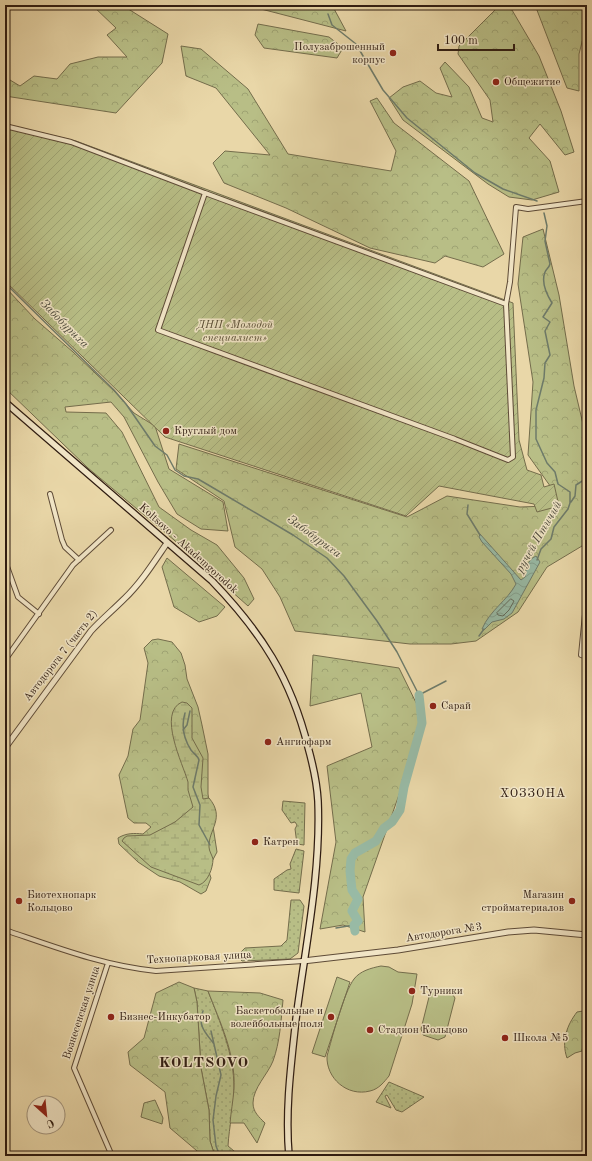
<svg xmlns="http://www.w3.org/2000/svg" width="592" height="1161" font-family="'Old Standard TT',serif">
<defs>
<pattern id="grass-dots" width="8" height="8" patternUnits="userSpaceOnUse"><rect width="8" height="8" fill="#b8be86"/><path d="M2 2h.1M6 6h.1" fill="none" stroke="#9ea373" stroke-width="1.8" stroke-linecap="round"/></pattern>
<pattern id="forest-crowns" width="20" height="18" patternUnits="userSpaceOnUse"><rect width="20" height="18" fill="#b8be86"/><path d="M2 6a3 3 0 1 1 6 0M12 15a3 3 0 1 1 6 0" fill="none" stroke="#9ea373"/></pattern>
<pattern id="wetland-marsh" width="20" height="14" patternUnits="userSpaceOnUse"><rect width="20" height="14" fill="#b8be86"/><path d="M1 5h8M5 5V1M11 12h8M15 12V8" fill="none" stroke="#9ea373"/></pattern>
<pattern id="garden-furrows" width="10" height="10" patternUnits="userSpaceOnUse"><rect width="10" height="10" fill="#b8be86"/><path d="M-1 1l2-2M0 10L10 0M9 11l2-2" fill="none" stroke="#9ea373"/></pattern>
<pattern id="water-waves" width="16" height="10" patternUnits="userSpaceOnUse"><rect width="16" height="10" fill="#98baa5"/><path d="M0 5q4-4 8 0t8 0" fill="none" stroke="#839f8d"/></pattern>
</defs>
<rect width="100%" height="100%" fill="#e9d7a8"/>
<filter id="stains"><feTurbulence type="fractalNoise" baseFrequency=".005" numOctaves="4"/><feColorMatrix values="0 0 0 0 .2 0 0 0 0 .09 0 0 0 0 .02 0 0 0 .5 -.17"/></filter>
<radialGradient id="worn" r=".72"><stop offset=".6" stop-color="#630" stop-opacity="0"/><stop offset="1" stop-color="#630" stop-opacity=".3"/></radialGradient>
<path fill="url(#grass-dots)" stroke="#746d4c" d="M283,801L305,803L304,845L297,844L295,829L297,825L295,822L291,823L282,810Z
M296,849L304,851L299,893L274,890V879L287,870L291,869L290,864Z
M291,900H300L304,906L298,953L290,959L242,961L239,958V954L245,948L281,946L287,940Z
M194,988L208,991C220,1022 234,1054 234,1088C234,1107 229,1127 228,1146L240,1156H215L210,1141L209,1110L201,1068L197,1002Z
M389,1082L424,1097L402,1112L396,1110L387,1095L385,1096L391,1108L376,1102Z"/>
<path fill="url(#forest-crowns)" stroke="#746d4c" d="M92,5H122L168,34L162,63L116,113L5,96V77L20,86L34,76L57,79L70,64L98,57H127L107,35L116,28Z
M254,5H332L346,31L261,9Z
M535,5H587V22L579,54V91L567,88Z
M498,7L512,10L539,56L561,111L574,152L565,155L540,124L529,138L550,161L559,192L532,200L509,197L488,184L403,120L389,98L403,87L420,81L436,93L452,97L440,68L445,62L469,87L482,118L493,122L490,100L458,54L459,46Z
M258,24L329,37L343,48L337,58L264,48L255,35Z
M181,46L201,49L248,89L288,154L391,171L396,151L370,101L377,98L394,123L469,181L504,254L483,267L445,256L435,263L370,248L286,208L224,183L213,163L225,151L270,155L216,88L186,76Z
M543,229L559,295L574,386L587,441V543L547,567L518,612L476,641L451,644H410L295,631L280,597L262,569L235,547L224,501L176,469L179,444L407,517L447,496L520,507L548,506L553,490L528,455L533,382L518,284L523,237Z
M5,287L35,319L73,352L115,392L134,413L155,426L169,469L223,502L228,531L201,529L177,514L158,482L124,417L111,402L65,407L66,412L106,413L122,432L159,507L191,530L217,545L244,578L254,599L248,606L174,540L88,468L5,388Z
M167,558L225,607L217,616L199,622L174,607L162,567Z
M158,639L172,642L181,653L185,665L187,679L198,707L202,725L208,754V794L217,852L208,869L211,878L206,891L201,894L180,882L159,876L138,862L119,844L118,838C126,833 134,833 143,834L151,827L146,823H134L128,818L119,775L128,756L133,729L140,720L148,663L144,648L152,640Z
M313,655L399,668L425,721L363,897L365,932L343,925L320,929L336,842L327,766L372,747L361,693L310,706Z
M179,982L194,988L197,1002L201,1068L209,1110L210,1141L215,1156H203L170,1128L165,1092L130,1065L128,1052L144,1038L156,993Z
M208,991L260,993L283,1000C281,1021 280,1042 273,1061C268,1074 253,1088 253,1103C253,1112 259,1117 265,1123L257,1143L244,1123H230C231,1112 233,1101 234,1089C236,1055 220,1022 208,991Z
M583,1011L587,1012V1042L583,1045L582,1051L575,1053L567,1058C561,1041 567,1025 577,1012Z
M155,1100L163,1118L162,1124L141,1117L144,1103Z"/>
<path fill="url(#wetland-marsh)" stroke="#746d4c" d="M182,702L187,703L192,708V738L203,758L201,787L203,799L209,798C226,818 208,830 209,847C209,851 212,855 213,859C213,868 208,882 199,885L151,867L122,841L124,838L127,836L150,835L175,822L193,807L188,790V782C183,764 157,713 182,702Z"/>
<path fill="url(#garden-furrows)" stroke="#746d4c" d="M5,124L76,141L513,303L519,440L527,470L541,475L544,487L554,484L559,506L537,512L534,504L439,486L406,516L165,437L5,281Z"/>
<path fill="#b8be86" stroke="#746d4c" d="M381,966L389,967L398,972L417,974L412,1004L389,1076C384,1082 379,1089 370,1091C347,1097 326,1078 327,1056C332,1038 344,992 354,979C360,971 371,968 381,966Z
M337,977L350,982L325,1057L312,1053Z
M434,990L451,992L455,998L445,1037L438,1040L423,1035L421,1029L430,993Z"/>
<path fill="url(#water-waves)" stroke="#6e7b6a" d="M480,534L521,580L525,577C526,569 527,560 536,556L540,562L512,613L504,619L492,622L484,630L482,629C490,610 507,601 516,584L511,574L482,542L479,537Z"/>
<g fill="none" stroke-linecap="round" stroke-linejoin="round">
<path stroke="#646b5b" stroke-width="1" d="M511,599L514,601L509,610L503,616L498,615L497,613Z"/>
<path stroke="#6e7b6a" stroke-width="1.5" d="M328,14L332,25L356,44L383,90L407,118L475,173L503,189L537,201
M5,283L114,390L126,404L155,446L167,455L175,470L184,476L198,479L210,486L293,535L327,558L344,576L377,621L397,652L419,695L446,681
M571,502L575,496L576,485L587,478
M468,505L467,514L480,535
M537,560L541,549L551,539L554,527L568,509L570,503V492L558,484L555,472L547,463L536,439V410L544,378L545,363L550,355L545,331L550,322L543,317L552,303C547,295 541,282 545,272C546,269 549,268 550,264L545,241L547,226L544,213
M479,636L484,629
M185,713C181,726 184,739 191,750C194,754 198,756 199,760L193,787L200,805L199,825L210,845
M183,730L187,725L190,711
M336,928L354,925
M203,1011C197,1026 206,1033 214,1044
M211,1031L221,1075L216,1096L213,1120L216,1146L220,1156"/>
<path stroke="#98baa5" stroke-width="9" d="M355,931L354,925L358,921L352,911L358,899L352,890L350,871L351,859L355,853L376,841L384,828L392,822L400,810L404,787L422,723L419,695"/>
<g stroke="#5e4b37" stroke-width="6">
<path id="minor" d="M5,126L71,142L205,193L158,330L455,439L508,460L513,457L506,304L510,282L516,207L528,209L587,201
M205,193L506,304
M50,494L62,540L65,547L79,560
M5,561L18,597L39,614
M587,594L581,655L587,657
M5,660L73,565L111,530
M5,930C55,947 104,966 156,971L303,961
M108,963L74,1068L112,1156"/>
</g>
<g stroke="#5e4b37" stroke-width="7">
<path id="tertiary" d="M5,748L91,631C101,620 113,610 124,599C141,583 154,562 167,543
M303,961L398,950L508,932L534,930L587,935"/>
</g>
<g stroke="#2f1c11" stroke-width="8">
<path id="secondary" d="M5,402L212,581C261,632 291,678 308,747C313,765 317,783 318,801C321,874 305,948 296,1019C291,1065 285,1110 289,1156"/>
</g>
<use href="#minor" stroke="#f1e5c6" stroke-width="4"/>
<use href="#tertiary" stroke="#f1e5c6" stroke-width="5"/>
<use href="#secondary" stroke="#f1e5c6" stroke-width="5.5"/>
</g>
<g fill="#8f2418" stroke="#f1e5c6" stroke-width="1.5">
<circle cx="393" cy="53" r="4"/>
<circle cx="496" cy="82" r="4"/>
<circle cx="166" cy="431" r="4"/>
<circle cx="433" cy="706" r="4"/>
<circle cx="268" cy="742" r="4"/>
<circle cx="255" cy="842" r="4"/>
<circle cx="19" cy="901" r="4"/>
<circle cx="572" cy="901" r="4"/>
<circle cx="412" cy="991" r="4"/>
<circle cx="111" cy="1017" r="4"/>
<circle cx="331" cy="1017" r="4"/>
<circle cx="370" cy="1030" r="4"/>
<circle cx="505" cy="1038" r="4"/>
</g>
<g text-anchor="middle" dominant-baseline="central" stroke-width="3" stroke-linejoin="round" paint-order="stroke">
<g font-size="11" fill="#2f1c11" stroke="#f1e5c6" text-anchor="start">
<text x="385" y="47" text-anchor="end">Полузаброшенный<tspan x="385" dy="13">корпус</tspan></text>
<text x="504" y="82">Общежитие</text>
<text x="174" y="431">Круглый дом</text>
<text x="441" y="706">Сарай</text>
<text x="276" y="742">Ангиофарм</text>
<text x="263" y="842">Катрен</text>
<text x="27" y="895">Биотехнопарк<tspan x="27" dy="13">Кольцово</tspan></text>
<text x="564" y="895" text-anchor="end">Магазин<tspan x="564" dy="13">стройматериалов</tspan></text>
<text x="420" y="991">Турники</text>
<text x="323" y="1011" text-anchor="end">Баскетобольные и<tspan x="323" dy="13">волейбольные поля</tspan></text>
<text x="119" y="1017">Бизнес-Инкубатор</text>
<text x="378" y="1030">Стадион Кольцово</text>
<text x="513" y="1038">Школа №5</text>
</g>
<g font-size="11" font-style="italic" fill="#584d34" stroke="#f1e5c6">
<text x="235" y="325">ДНП «Молодой<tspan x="235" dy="13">специалист»</tspan></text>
</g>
<g font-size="11" fill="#2f1c11" stroke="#f1e5c6">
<text transform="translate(188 549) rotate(42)">Koltsovo - Akademgorodok</text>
<text transform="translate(61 656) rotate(-52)">Автодорога 7 (часть 2)</text>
<text transform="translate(444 933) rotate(-9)">Автодорога №3</text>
<text transform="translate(199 958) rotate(-3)">Технопарковая улица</text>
<text transform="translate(82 1013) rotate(-72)">Вознесенская улица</text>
</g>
<g font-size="12" font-style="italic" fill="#4e4b3d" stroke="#f1e5c6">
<text transform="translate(64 324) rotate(45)">Забобуриха</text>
<text transform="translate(314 537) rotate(36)">Забобуриха</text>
<text transform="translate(539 537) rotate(-60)">ручей Птичий</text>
</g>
<g font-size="12" letter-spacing="1" fill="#2f1c11" stroke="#f1e5c6">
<text x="533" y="794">ХОЗЗОНА</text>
</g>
<g font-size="15" font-weight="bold" letter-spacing="1" fill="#2f1c11" stroke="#f1e5c6">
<text x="204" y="1063">KOLTSOVO</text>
</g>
</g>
<rect width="592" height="1161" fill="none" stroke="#e9d7a8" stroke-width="20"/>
<rect x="6" y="6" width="580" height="1149" fill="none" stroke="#2f1c11" stroke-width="2"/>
<rect x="10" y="10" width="572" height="1141" fill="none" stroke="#2f1c11"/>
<g transform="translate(46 1115) rotate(153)"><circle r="19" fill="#f1e5c6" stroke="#a3957e"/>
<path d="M0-3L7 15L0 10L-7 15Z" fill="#8f2418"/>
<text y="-6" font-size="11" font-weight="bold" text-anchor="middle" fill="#2f1c11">С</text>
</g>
<path d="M438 44v6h76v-6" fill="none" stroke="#2f1c11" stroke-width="2"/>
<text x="444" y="44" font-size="12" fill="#2f1c11" stroke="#f1e5c6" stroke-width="3" paint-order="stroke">100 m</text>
<rect width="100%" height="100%" filter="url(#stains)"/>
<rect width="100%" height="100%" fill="url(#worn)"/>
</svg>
